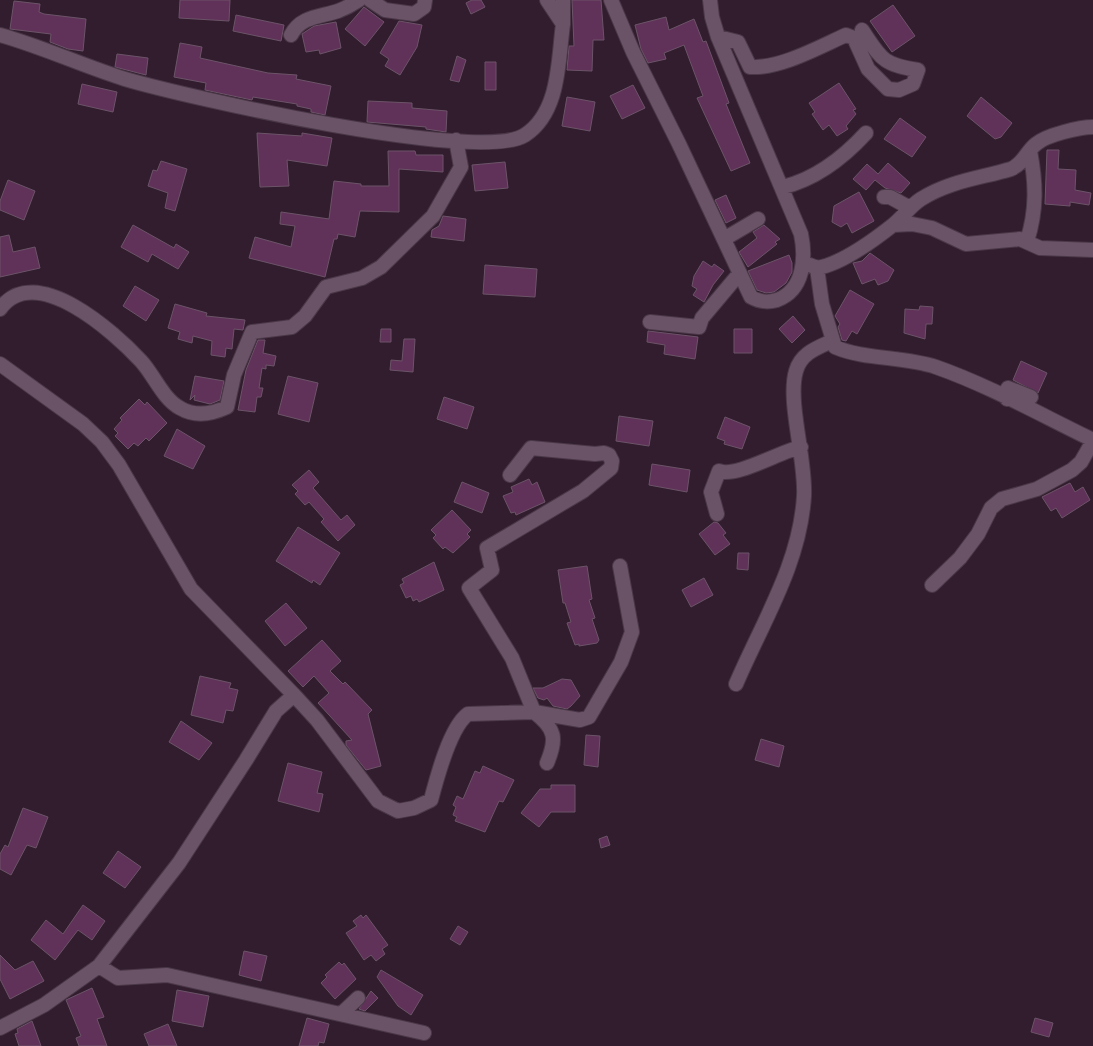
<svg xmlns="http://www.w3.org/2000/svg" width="1093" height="1046" font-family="'Roboto Serif',serif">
<rect width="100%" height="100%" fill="#321d2f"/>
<path fill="#603159" stroke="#6c5468" d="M180,0H230L229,21L179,18Z
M472,0H481L485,7L471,14L466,3Z
M572,0H601L604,40H593L592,71L567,70L569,46H574Z
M14,1L40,4L39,12L44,14L86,19L83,51L68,49L50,42L51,34L10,29Z
M893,5L915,36L892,52L870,21Z
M364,7L384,22L365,46L345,29Z
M236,15L284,25L281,41L233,31Z
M666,17L669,30L694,19L703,42L706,41L729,103L726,104L750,163L731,171L697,98L703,96L684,45L664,53L666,59L648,63L641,49L635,25Z
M399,21L422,25L417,47L400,75L385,66L389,59L380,53Z
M336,22L341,48L320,54L319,50L306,52L302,34L314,26Z
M180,43L202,47L200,58L268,73L297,75L296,79L331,86L325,115L311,112V109L297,106V104L253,97L252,100L205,90L206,83L174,77Z
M117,54L148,58L146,75L115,67Z
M457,56L466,60L459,82L450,80Z
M485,62H496V90H485Z
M839,83L856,109L853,110L856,114L846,126L848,129L837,136L829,125L823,130L812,114L815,112L809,103Z
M82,84L117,92L113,112L78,104Z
M633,85L645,108L622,119L610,96Z
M567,97L595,102L590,131L562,126Z
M981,97L1012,123L1001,137L995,139L967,116Z
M368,101L412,103V108L447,111L446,132L426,129V127L367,122Z
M900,118L926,137L912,157L884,139Z
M257,133L302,136V133L332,138L327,166L287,160L289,186L260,187Z
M1047,150H1059L1058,169L1076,170L1075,190L1091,193L1089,205L1070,202V206L1045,204Z
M388,151H415L416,155H443V172L399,169V212L360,211L355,237L338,234L337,239H334L325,277L249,258L255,237L291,247L295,226L280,224L281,212L329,219L334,181L361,184V186H389Z
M161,161L187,169L175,211L165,208L168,193L148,186L153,170L157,171Z
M505,162L508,188L475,191L472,165Z
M888,163L910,183L901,193L885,188L875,180L866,190L853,179L867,164L878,174Z
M8,180L35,191L24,220L0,210V201Z
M859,192L874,221L852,233L847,223L841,227L832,222L834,206Z
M726,195L736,218L726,223L715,200Z
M443,216L466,219L464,241L431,237L432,230L439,226Z
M133,225L174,248L176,244L189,252L178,269L152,254L148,262L121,247Z
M764,225L780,239L775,242L777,244L748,267L739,252L757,238L753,232Z
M9,235L13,252L35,247L40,268L0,277V237Z
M870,253L894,270L888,281L878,285L875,279L862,284L853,263L862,261Z
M789,255L792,263V272L786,283L774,292L766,293L757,290L748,271Z
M703,261L712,267L714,264L724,271L713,285L704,302L693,295L697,289L692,286L694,276Z
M485,265L537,269L535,297L483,294Z
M135,286L159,300L146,321L123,306Z
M850,290L874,304L857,334L852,331L846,341L842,340L838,327L840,324L835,316Z
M175,304L207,313L206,316L245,320L243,330L234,329L232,349L226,348L225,357L211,355L212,341L193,336L192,343L178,339L180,332L168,328Z
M920,306L933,307L932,324H926L925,339L904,333L905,309L919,310Z
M793,316L805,330L792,343L779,329Z
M381,329H391V342H380Z
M734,329H752V353H734Z
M648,331L698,337L695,359L664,354L665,345L647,342Z
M404,339H415L413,372L390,370L391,360L402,361Z
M258,340H265L263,353L276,356L274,366L266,365V369L262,368L259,388H263L261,397H257L255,412L238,410L246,370Z
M1021,361L1047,373L1038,393L1013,380Z
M195,376L224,381L220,400L210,404L194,400L195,395L190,400Z
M288,376L318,383L309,422L278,414Z
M444,397L474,407L467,429L437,419Z
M139,399L145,405L147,402L167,423L149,441L146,438L138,446L134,443L128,449L115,436L118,433L114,429L122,420L120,418Z
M619,416L653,421L649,446L616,441Z
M725,417L750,427L742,449L724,444L725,441L717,438Z
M177,429L205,446L193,469L164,456Z
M652,464L690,470L687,492L649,485Z
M309,470L319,482L313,488L341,520L347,515L355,525L338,541L321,522L324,519L309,502L305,505L295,494L298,491L292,485Z
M529,479L532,485L537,482L545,502L516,515L515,512L511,513L503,496L513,492L511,487Z
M462,482L489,493L482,513L454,502Z
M1070,483L1075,492L1083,487L1090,500L1062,518L1056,508L1051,511L1042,497Z
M452,510L471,530L467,534L470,537L453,553L445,547L443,549L433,538L436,535L431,530Z
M714,522L718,523L726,533L723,535L730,544L715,555L699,534Z
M298,527L340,553L320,585L313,580L312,583L276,561Z
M738,553H749L748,570L737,569Z
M434,562L444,590L419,602L417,599L413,601L411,596L406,598L400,585L404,583L402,579Z
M587,566L592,599L589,600L595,618L592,619L599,640L597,643L579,646V644L575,645L567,623L571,622L565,603H563L558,570Z
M704,578L713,595L691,607L682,590Z
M286,603L307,628L285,646L265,621Z
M322,640L341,661L330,671L343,684L345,682L372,710L368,714L381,766L366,770L346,745V741L352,740L318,703L329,693L314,676L303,687L288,671Z
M200,676L231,683L229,688L238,690L233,711L226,710L223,723L191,715Z
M562,679L571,680L580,696L571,706L567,709L553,706L547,698L544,700L538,698L533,688H543Z
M181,721L212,743L199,760L169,742Z
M586,735L600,736L598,767L584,765Z
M761,739L784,746L779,767L755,760Z
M288,763L322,772L317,793L323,794L319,812L278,801Z
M483,766L514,780L503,802L499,801L485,832L455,821L457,817L453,815L456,807L453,805L457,796L463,799L475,771L480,773Z
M551,785H575V812H551L539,827L521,813L540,789H551Z
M23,808L48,817L36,848L27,845L11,875L0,869V854L5,845L8,847Z
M607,836L610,845L601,848L599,839Z
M118,851L141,867L125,888L103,873Z
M83,905L105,921L92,940L78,930L55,960L31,940L46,920L63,934Z
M361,915L363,918L366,915L388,945L382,949L385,954L376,961L371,955L364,960L346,933L357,926L353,921Z
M458,926L468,932L460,945L450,939Z
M244,951L267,956L261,981L239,975Z
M0,955L15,970L33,961L44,981L10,999L0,979Z
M339,962L342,965L344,963L356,979L335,999L321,983L327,977L325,975Z
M381,970L423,995L411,1015L398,1006L377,977Z
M92,988L104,1017L97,1019L107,1046H79L76,1038L81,1036L66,1000Z
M177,990L209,996L203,1027L172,1021Z
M371,991L378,998L365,1011L359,1009Z
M307,1018L329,1024L324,1043L319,1042L318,1046H299Z
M1035,1018L1053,1023L1049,1037L1031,1032Z
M32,1021L41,1046H19L15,1034L18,1033L17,1029Z
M168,1024L177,1046H149L144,1034Z"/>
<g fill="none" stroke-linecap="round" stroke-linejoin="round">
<g stroke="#4a3848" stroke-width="16">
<path id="minor" d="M370,0L385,10L414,14L424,7L425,0
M563,0V24
M611,0L633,52L679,144L751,297C760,302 767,303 777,300C804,290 806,258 801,234L718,37L712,17L710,0
M0,35C43,47 83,66 125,79C186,97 480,164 525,135C560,112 558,61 563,24L547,0
M291,35C301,16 320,17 338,11C346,8 353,4 359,0
M718,37L738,42L750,67C780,69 819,47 846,35L854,38L868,69L888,89L899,90L913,84L918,70C882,65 881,58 862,30
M783,187C816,179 843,158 866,133
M884,197H890L910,208
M893,225L912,224L932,228L966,244L1020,239L1040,248L1093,250
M724,239L758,219
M1027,241C1037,210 1036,183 1030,151
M810,265L817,268C841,264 874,240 893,225C903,217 910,206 921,199C949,181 981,178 1011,169C1024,163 1026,152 1036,144C1046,135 1080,127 1093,127
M817,268L822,304L835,347C865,360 903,356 936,367C990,386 1041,415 1093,440
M0,309C35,260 115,333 141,361C154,375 163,399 180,408C195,417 212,414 227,407L234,375L252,332L292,327L305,316L326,287L362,278L381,267L433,216L461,167L456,140
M650,322L699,327L702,318L739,274
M0,364L83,424L102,442L119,465L191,589L294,695
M1007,399L1008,388L1031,397
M510,475L531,448L595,454L604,453L609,455L612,461L611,468L583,491L487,548L492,570L469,588L512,658L534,712L580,720L589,717L621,662L632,632L620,566
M717,514L711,492L719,471C736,478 781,451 801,447
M932,585L960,558L978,534L991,508L1002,499L1037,489L1072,470L1081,462L1093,441
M736,684C762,623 800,564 804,496C806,459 787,401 796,371C801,353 817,348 832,341
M99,966L118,978L167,975L424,1033
M341,1014L358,998
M0,1028L44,1005L99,966L179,863L246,760L276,711L294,695L317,720L378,801L398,811L414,808L431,800C437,777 450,727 468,714L534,712C556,729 557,739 547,763"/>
</g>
<use href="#minor" stroke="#6b5367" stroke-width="14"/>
</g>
</svg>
